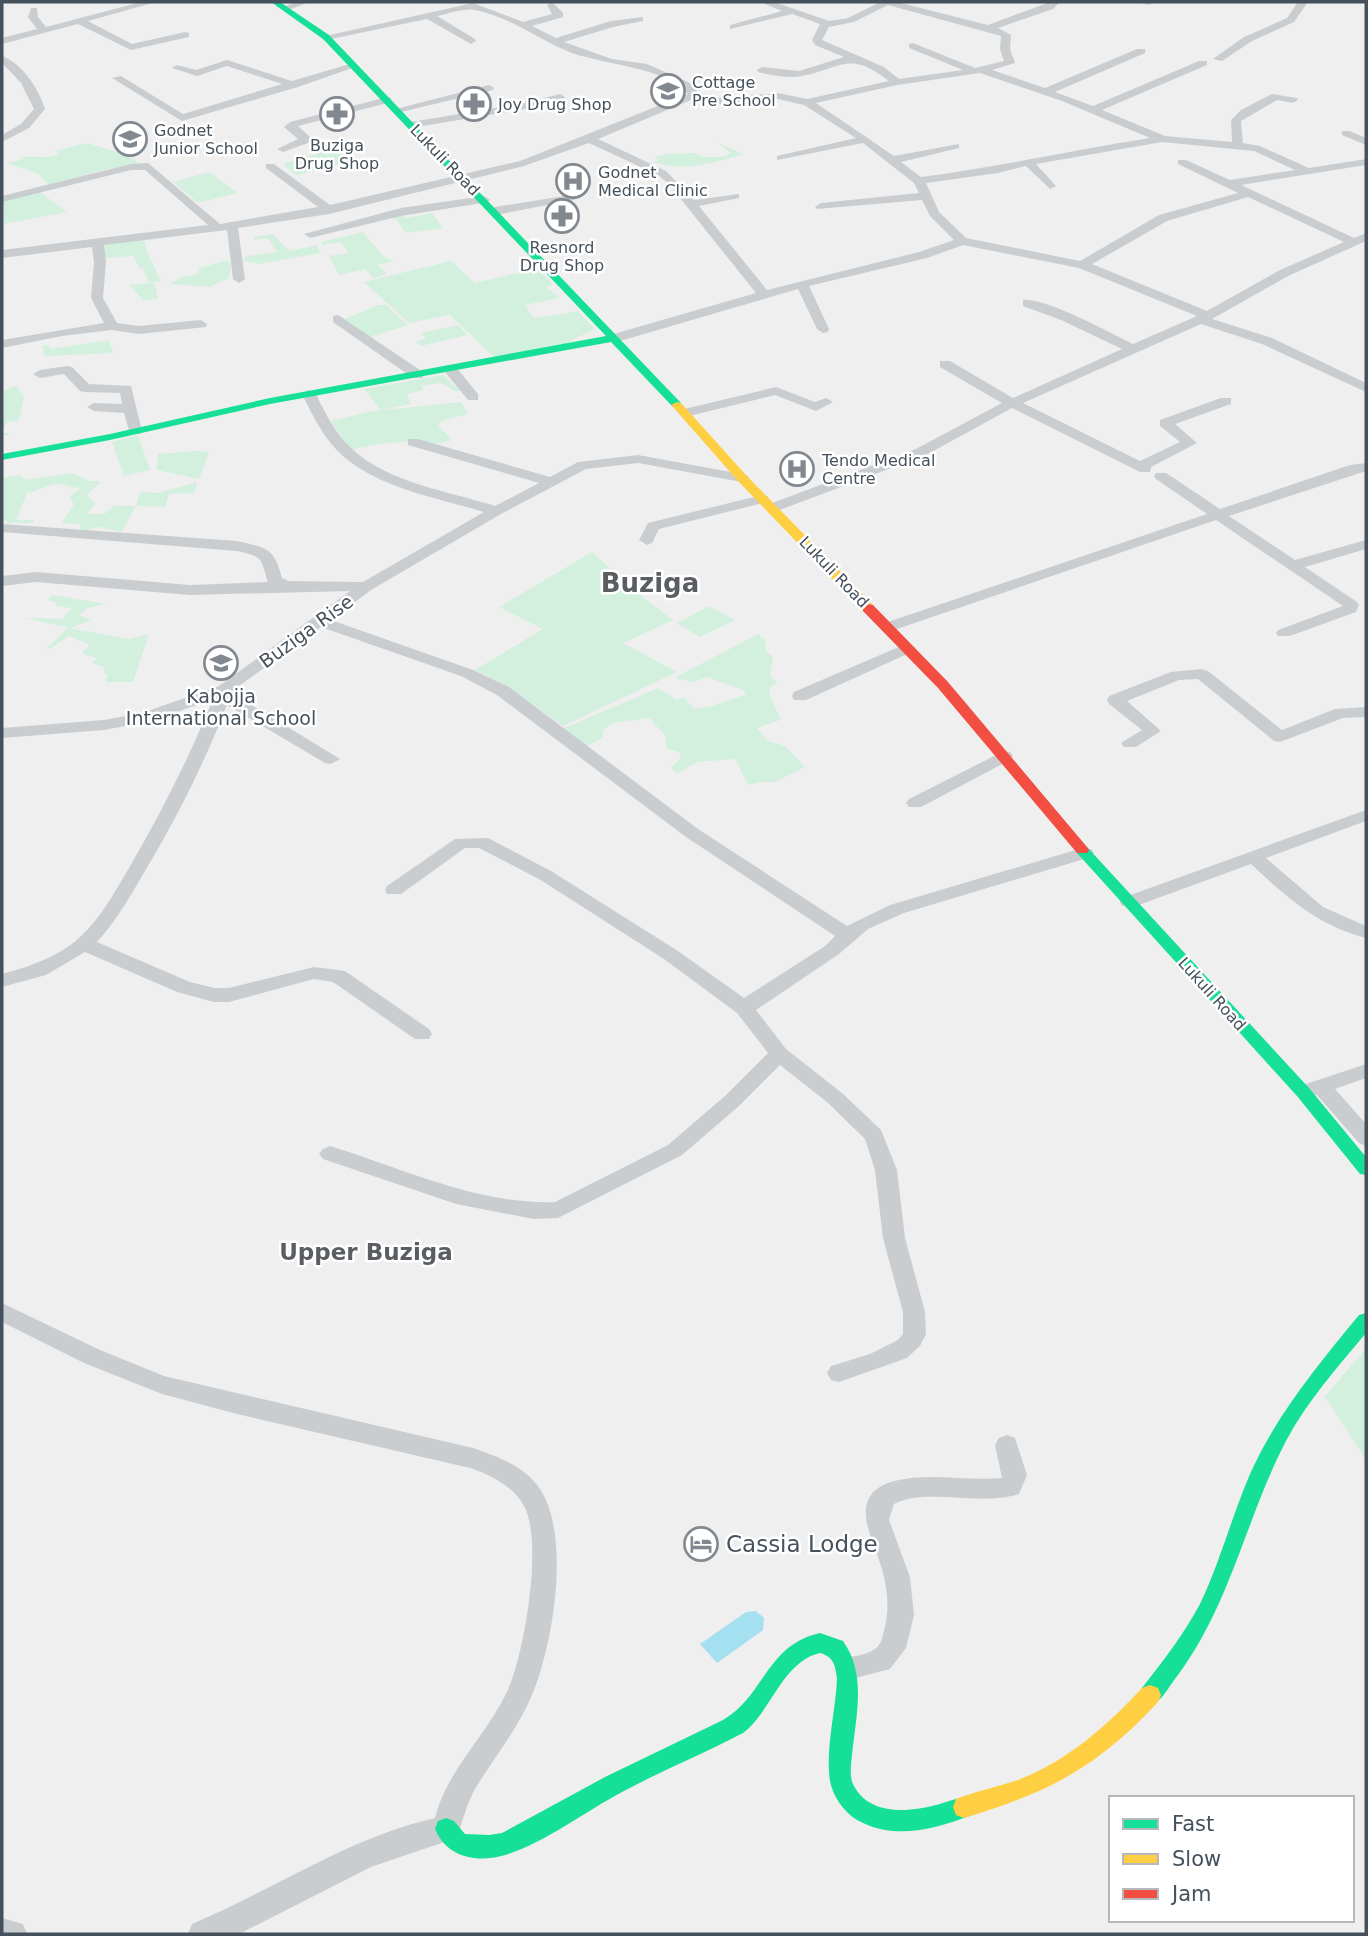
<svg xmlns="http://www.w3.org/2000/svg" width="1368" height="1936" font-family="'DejaVu Sans',sans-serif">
<rect width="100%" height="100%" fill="#f0efef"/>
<path fill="#d2f0dd" d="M87,143L124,154L140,163L103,170L49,185L37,173L7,163L24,159L22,157C36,156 44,159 59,154L55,151Z
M718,143L744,154C717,162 681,173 654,162L658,160L655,157L666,154L696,153L703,157H723L731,153Z
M331,149L349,151L360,160L296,175L283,164Z
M209,172L238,193L198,203L173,182Z
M40,192L67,212L4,224L2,200Z
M401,213L405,218L432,213L443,228L406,233L397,220L389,217Z
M363,232L384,257L393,261L378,265L387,274L373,278L365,269L339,275L329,256L349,253L340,242L322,245L321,242Z
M273,234L289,251L316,245L321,253L259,264L242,261L246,256L277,252L268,238L254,240L253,237Z
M144,239L147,252L161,281L150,283L155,284L158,299L143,300L129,285L149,283L143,268H139L134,256L106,258L100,246Z
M229,260L231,267L229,278L209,287L170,284L181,277L199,274V268Z
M451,261L475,283L538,268L553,285L546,287L560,298L525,305L534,318L578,311L595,329L564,344L495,358L450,315L409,323L364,282Z
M378,305H386L408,325L370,337L343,320Z
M458,325L467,335L421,346L416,342L426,338L421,333Z
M109,340L113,353L45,356L42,346L49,345L50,349Z
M443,375L461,391H453C443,381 435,383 422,386L423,390L407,394L411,404L380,410L364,389Z
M16,386L24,397L19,420L7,422L2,433H9L8,435L2,436V391Z
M461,402L468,414L442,421L438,425L452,440C428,448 433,440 413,441C391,442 371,445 350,450L331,421L373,411Z
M138,435L150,470L124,476L112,442Z
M195,451L209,452L199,479L157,470L158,454Z
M72,473L89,481H101L87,495L95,503L87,514H104L114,506H136L140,492L158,493L197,482L195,493L169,494L165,507L136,506L122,532L99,527L81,531L80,524L62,523L74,504L69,497L81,488C73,488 65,484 57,484C46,485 38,491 27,493L16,520H34L33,523H8L2,518V478L19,475L25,480Z
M592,552L635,591L673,620L623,643L677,672L563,726L510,688L475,670L543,629L499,607Z
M52,595L106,604L88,608L79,615L91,620L71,628L25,618L62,619L72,608L55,606L57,603L48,600Z
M709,606L735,620L700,637L677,623Z
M68,628L129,639L149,634L133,682H106L107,674L104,673V667L92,663L97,658L82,653L90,645L69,636L50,649H46Z
M758,634L765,640L766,651L773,657L770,675L777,683L769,688C770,703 780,712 780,720L757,728L768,741L785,746L805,767L775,782H761L748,785L735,759L697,762L677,774L671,767L681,759L679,752L667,749L665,735L649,718L613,723L603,730V737L585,748L562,729L658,688L677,700L684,697L693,708L708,707L747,694C737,684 722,685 709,677L692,682L674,678Z
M1366,1348V1460L1325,1397Z"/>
<path fill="#a4e0f0" d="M756,1611L764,1618L763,1630L717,1663L700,1644L746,1612Z"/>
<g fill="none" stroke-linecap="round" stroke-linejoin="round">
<path fill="#cacdd0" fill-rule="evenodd" d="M141,2H156L88,21L132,44L185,32L189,33V37L131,50L78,24L2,44V38L37,29L28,17L31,8H37L38,17L46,27Z
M295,2H309L286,11L281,8Z
M552,2L563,13V17L532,26L556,38L611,21L643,17V21L613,27L564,42L612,59L647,64L690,83L699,93L720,98L778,93L807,99L889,81C849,50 843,68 802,76C789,79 771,75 758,72L757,70L762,67L799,71L844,57L815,45L812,40L820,24L792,14L730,29V25L782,11L760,2H774L829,21L848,18L880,2H897L988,25L1050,2H1060L1053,9L998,28L1011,35L1010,49L1015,63L992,70L1045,88L1137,49H1145V53L1055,92L1093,106L1199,61H1207V65L1102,110L1165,136L1232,142L1231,120L1241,110L1272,94L1297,98L1298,100L1293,103L1277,100L1241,121L1243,143L1260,146L1309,168L1366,159V165L1241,185L1354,238L1366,233V241L1288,276L1212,319L1272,338L1366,383V392L1262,344L1201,324L1023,403L1140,461L1180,442L1160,426V420L1221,398H1231V404L1175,424L1197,443L1151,467L1150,472H1140L1012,408L926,455L777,511H767L765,508L767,505L916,449L1002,403L940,367V361H950L1013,398L1122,349L1061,320L1023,306V300C1045,297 1110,333 1133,344L1197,316L1079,268L963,245L927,258L809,286L829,329L828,332L823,333L817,329L798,289L620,341H610V335L756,293L668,183L658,175L589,143L524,166L329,214L238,228L245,279L239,283L233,279L227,230L104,245L106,262L103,298L117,323L139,326L201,320L207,324L206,327L139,334L112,330L62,336L2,348V340L104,323L91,298L94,262L92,247L2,258V250L208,225L145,170H131L2,202V196L131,164L148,163L220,224L318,207L266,168V164H274L330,205L520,161L688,94C665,67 606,65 572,53C540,41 511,17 475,10C464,8 448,14 437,16L475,39L476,41L471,44L427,19L326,40L321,37L473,3L523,22L552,14L547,5ZM888,5L1001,36L1000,49L1004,61L975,68L913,43L909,44V48L963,70L899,79L884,67L822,40L829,27L854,22ZM980,73L1062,101L1150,138C1073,150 998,167 921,177L901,162L959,148V144L894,156L816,103L897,85ZM696,98L720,104L778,99L804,105L856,138L777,156V160L863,143L914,183L919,193L821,203L815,207L817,209L922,200L930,216L954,240L919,252L767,290L699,206L739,198V194L694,200L666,171L598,139ZM1162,142L1254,151L1295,170L1230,180L1186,160H1178V164L1238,193L1159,215L1080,261L966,238L939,212L926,183L998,173L1026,166L1050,189L1056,186L1036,164ZM1248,197L1344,242L1280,270L1207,311L1092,264L1167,221Z
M1138,2H1154L1149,5Z
M1298,2H1308L1294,22L1252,41L1222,61L1213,59L1244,37L1287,18Z
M2,56C22,63 39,89 45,109L29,128L2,142V135L21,124L34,109L21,83L2,63Z
M227,60L292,81L353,63L358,66L298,87L182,121L112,78L121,76L183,114L282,84L227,66L197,76L172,68L177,65L196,70Z
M489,85L494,88L493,90L397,113L392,110Z
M560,94L565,97L564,99L525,109L411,128L406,125L411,122L525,103Z
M387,97L391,98V102L298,126L310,137L308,143L283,152L277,149L298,139L284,127L290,122Z
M1342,131H1350L1366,138V145L1342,135Z
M570,195L576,198L574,200L495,215L489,211L495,207Z
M484,196L490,200L488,202L401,216L310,238L304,234L401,208Z
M338,315L423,372V378H413L333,322V316Z
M450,365L455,366L478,394V400H468L445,372V366Z
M67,366L72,367L89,384L131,386L142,431L140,434H130L124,413L94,411L87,407L94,403L122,404L120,393L85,392L80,391L64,374L40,378L33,374L40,370Z
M776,387L815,402L826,398L833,402L816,411L775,395L685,417L678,413L680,410Z
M309,390L316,394C325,413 335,433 351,448C388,483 448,491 495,506L539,483L408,445V439H418L550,477L578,462L638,455L747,475L749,478L742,482L638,463L586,469L501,514L371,590L331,620L473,670L509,687L698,829L847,926L890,905L1079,849H1091L1094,853L1091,857L904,913L868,929L839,954L756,1010L786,1049L842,1093L881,1130L897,1170L905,1238L925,1312L926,1334L920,1346L907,1358L839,1382L831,1380L827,1373L831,1366L870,1354L898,1340L903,1334V1312L883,1238L875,1170L865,1139L828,1103L780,1065L739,1106L682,1155L558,1218L534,1219L456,1204L323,1159L319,1154L323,1149L330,1146C402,1168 478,1205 555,1202L668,1145L725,1096L768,1053L737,1013L664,959L539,879L479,848H465L401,894H387L385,890L387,886L455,839L488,838L551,871L678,951L744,998L825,946L835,936L686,837L497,695L461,676L321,627L232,691V693L340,759L331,764L325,763L227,705C205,761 179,814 148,866C132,893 118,919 97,942L190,982L214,988H229L314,967L338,970L345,971L429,1029L432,1034L429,1039H415L333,982L314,979L229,1002H214L177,992L85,952L46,975L2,987V974C28,967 58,957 79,938C101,918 114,893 129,868C161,813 189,758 213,699L152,721L104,730L2,738V728L104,720L142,713L219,686L350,591L190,595L36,582L2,586V576L36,572L190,585L268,582C260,558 264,557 237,551L2,532V524L237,541C267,548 274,547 282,578L289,581L363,582L484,512C438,498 382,489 344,457C325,441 313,416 302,394Z
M1366,463V471L1229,516L1295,560L1366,540V549L1305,567L1357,602L1359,605L1356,612L1290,636H1278L1276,633L1278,630L1343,606L1216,520L894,630H882L880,627L882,624L1207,514L1156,479L1154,476L1156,473H1166L1220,509L1350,465Z
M762,495L767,496L769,499L767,502L659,529L652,543L647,545L639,540L648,523Z
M908,643L916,648L914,651L806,700H794L792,696L794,692Z
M1202,669L1208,671L1282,730L1335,709L1366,707V717L1343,718L1280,742L1274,741L1198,679L1179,680L1127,701L1161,731L1136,747H1124L1121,743L1142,730L1109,704L1107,700L1109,696L1171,672Z
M1004,751L1010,752L1013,756L1010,760L921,807H909L906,803L909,799Z
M1366,810V821L1266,858L1323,907L1366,926V938C1318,926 1286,897 1251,864L1136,906H1122L1120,902L1122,898Z
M1366,1064V1078L1335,1089L1366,1124V1146L1359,1143L1317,1095L1310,1097L1303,1095L1300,1090L1303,1085Z
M2,1303L100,1350L164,1376L473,1448C496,1456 522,1465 537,1485C573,1530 553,1648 531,1697C517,1730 494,1758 475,1789C466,1805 463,1822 456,1838L371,1867L239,1934H188L192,1924C273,1890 348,1838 435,1818C447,1770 486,1736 507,1692C524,1656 543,1545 525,1508C515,1487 491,1475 470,1468L237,1414L162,1394L84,1363L2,1322Z
M1007,1435L1015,1438L1027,1475L1019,1494C982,1507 925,1487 894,1504L889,1520L910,1577L914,1615L906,1648L890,1669L848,1680L839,1676L835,1668L839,1660C849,1656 866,1656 875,1649C881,1645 882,1638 884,1631C889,1613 888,1595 884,1577C878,1545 841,1496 894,1481C928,1472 966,1481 1002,1478L995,1445L999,1438Z
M2,1918L23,1924L27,1934H2Z"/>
<path fill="#16e098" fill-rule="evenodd" d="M271,2H280L329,35L681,403V407H673L611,342L270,404L110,440L2,460V454L110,434L270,398L606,336L323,39Z
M1082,845L1087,847L1309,1088L1366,1157V1175L1360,1174L1297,1096L1077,853L1075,850L1077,847Z
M1366,1313V1333C1338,1367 1307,1401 1286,1441C1244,1522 1230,1609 1172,1683C1166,1692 1161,1701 1150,1705L1142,1702L1139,1695L1142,1688C1163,1661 1184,1634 1200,1604C1220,1562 1232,1516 1250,1474C1277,1414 1318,1365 1359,1315Z
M820,1633L843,1641C867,1675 856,1715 852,1755C851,1764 849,1778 854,1786C870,1816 909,1812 936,1805C949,1802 960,1795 972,1799L975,1807L972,1815C934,1829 895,1841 857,1820C844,1812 833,1797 830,1781C825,1750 836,1710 837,1678C835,1665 834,1657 820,1653C783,1661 771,1712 743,1733C703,1754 661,1771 622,1792C586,1811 536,1849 497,1857C471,1862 446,1855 435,1829L438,1821L446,1818L454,1821L465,1834L489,1835L502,1833L605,1777L723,1720C764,1697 766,1645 820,1633Z"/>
<path fill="#ffcf43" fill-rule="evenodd" d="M677,402L681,403L746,475L873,605V611H863L738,481L673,407L671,405Z
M1150,1685L1158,1688L1161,1695L1158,1702C1098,1767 1048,1793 964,1818L956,1815L953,1807L956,1799C976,1791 997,1787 1018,1780C1067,1761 1107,1726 1142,1688Z"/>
<path fill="#f24e42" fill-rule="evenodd" d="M868,604L873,605L948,682L1087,847L1089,850L1087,853H1077L938,688L863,611V605Z"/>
</g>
<defs>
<g id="school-ring" transform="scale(1.75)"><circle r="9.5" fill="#fff" stroke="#81888f" stroke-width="1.5"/><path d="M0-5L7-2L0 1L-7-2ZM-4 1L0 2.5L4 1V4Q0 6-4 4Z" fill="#81888f"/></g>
<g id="pharmacy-ring" transform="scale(1.75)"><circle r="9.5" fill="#fff" stroke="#81888f" stroke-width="1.5"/><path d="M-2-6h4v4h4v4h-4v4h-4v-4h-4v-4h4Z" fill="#81888f"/></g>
<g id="hospital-ring" transform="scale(1.75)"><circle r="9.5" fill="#fff" stroke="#81888f" stroke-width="1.5"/><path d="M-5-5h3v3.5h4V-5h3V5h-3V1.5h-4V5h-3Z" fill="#81888f"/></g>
<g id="hotel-ring" transform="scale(1.75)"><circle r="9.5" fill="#fff" stroke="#81888f" stroke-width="1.5"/><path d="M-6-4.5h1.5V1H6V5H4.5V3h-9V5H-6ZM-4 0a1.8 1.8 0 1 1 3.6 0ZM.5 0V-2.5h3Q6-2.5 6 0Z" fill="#81888f"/></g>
</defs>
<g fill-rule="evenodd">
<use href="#school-ring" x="668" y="91"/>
<use href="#pharmacy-ring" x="474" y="104"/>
<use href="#pharmacy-ring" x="337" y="114"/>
<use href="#school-ring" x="130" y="139"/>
<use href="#hospital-ring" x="573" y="181"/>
<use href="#pharmacy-ring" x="562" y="216"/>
<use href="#hospital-ring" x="797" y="469"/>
<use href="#school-ring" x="221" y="663"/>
<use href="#hotel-ring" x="701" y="1544"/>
</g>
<g text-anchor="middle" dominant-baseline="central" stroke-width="5" stroke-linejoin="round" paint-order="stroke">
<g font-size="16" fill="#45515c" stroke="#fff" text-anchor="start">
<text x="692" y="82">Cottage<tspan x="692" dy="18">Pre School</tspan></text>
<text x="498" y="104">Joy Drug Shop</text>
<text x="154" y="130">Godnet<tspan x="154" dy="18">Junior School</tspan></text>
<text x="337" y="145" text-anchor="middle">Buziga<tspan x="337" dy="18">Drug Shop</tspan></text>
<text x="598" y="172">Godnet<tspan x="598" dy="18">Medical Clinic</tspan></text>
<text x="562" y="247" text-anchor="middle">Resnord<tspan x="562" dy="18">Drug Shop</tspan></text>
<text x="822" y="460">Tendo Medical<tspan x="822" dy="18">Centre</tspan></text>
</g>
<g font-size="16" fill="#45515c" stroke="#fff">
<text transform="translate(445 160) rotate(46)">Lukuli Road</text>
<text transform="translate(834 572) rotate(46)">Lukuli Road</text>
<text transform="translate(1212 994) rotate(48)">Lukuli Road</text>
</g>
<g font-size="19" fill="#45515c" stroke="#fff">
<text transform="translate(306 631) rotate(-36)">Buziga Rise</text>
</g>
<g font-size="19" fill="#45515c" stroke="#fff">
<text x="221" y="696">Kabojja<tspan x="221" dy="22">International School</tspan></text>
</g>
<g font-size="23" font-weight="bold" fill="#5a5e63" stroke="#fff">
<text x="366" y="1252">Upper Buziga</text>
</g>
<g font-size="23" fill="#45515c" stroke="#fff" text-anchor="start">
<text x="726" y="1544">Cassia Lodge</text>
</g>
<g font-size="26" font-weight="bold" fill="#5a5e63" stroke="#fff">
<text x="650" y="583">Buziga</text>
</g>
</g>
<rect width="1368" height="1936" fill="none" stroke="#45515c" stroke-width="7"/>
<rect x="1109" y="1796" width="245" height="126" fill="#ffffff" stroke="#b5b9be" stroke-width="2"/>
<rect x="1123" y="1819" width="35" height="10" fill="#16e098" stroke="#b5b9be" stroke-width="2"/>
<text x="1172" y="1831" font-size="21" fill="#45515c">Fast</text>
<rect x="1123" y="1854" width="35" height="10" fill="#ffcf43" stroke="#b5b9be" stroke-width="2"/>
<text x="1172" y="1866" font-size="21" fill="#45515c">Slow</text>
<rect x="1123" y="1889" width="35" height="10" fill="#f24e42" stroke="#b5b9be" stroke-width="2"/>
<text x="1172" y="1901" font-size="21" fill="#45515c">Jam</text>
</svg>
